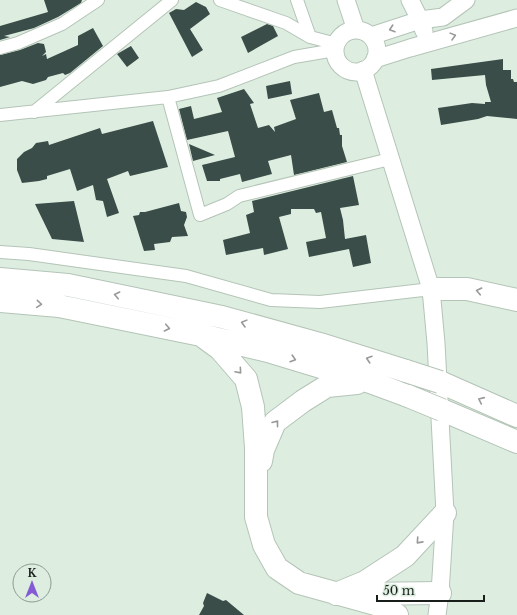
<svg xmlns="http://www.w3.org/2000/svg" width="517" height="615" font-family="'Libre Baskerville',serif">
<rect width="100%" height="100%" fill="#ddeee1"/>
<path fill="#3a4d49" d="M44,0H82L81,3L58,17L34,28L4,36L10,37L0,40V26L48,12Z
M196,2L206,7L210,14L190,29L203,50L192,57L169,13L176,9L184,10Z
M267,24L273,26L278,36L248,53L241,37Z
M93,28L103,46L70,73L65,75L63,73L48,77L46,80L33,84L22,81L0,87V55L20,50L38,43L44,44L46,52L42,56L46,54L47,59L78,45V36Z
M131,46L139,58L127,67L117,54Z
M503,59V70H511V79H513L514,82H517V119L487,116L478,119L441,125L438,108L472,103L485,104V102H491L486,85L485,75L432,80L431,69Z
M290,81L292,94L268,99L266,86Z
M244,89L254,103L250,104L258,128L269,125L275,132L274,127L296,119L290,100L319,93L324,112L332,110L337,128H339L340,135H342V146L347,162L294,175L291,155L268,161L272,174L242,182L240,174L220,179V181H207L202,165L235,157L228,131L187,140L179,109L191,106L194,119L222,112L217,98Z
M153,121L168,167L130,176L128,171L107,179L119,213L107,217L103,201L96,200L93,185L77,191L70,169L47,176V179L39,181L22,183L17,170V159L24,152L32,148L36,143L48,141L49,145L100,128L102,134Z
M189,144L215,155L193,161Z
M353,176L359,205L340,208L343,220L345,239L366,235L371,263L353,267L349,249L309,257L306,242L326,238L321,212L316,213L314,209H291V214L279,217L288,249L264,255L263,248L226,255L223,240L250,233L246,215L254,212L252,201Z
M74,201L84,242L52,239L35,204Z
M179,203L181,211L186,212L187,217L184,225L188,236L172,237L170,242L154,244L155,250L144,251L133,216L139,215L140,212H145Z
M207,593L223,601L226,600L244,615H199L204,606L203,603Z"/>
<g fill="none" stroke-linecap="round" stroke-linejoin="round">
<g stroke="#b4c4b7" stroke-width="14">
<path id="street" d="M220,0L286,23L310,37L337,44
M297,0L310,37
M0,48L18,43L62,24L98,0
M168,97L200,215L227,204L239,196L390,159
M34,112L172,0
M0,115L168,97L219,86L294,57L335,50
M0,252L29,254L186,276L271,300L320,302L431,289"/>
</g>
<g stroke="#b4c4b7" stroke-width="19">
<path id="secondary" d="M346,0L356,30
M410,0L420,20L424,31
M335 51a21 21 0 1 1 42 0a21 21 0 1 1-42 0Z
M371,36L420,20L443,17L466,0
M375,59L410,48L517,18
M363,70L431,289L436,343L445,513L440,593L437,615"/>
</g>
<g stroke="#b4c4b7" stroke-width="24">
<path id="highway" d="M0,279L68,285L222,317L320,344L406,371
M431,289H467L517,300
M0,301L59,306L201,335L268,351L370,382L408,396
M205,338L220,349L246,379L253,407L256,448V517L264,545L277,568L299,583L379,605L397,615
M440,382L517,416
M442,410L517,442
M261,461L263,450L275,422L303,401L327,386L357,383
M336,594L365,582L405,556L445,513
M359,594L440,593"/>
</g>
<use href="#street" stroke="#fff" stroke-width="12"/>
<use href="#secondary" stroke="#fff" stroke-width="17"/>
<use href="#highway" stroke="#fff" stroke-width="22"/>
<g stroke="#b4c4b7" stroke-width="24" stroke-linecap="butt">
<path id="highway-bridge" d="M406,371L440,382
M408,396L442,410"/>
</g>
<use href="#highway-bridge" stroke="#fff" stroke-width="22"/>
</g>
<defs><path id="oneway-chevron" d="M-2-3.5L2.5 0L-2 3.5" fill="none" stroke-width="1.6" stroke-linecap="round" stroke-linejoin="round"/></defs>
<g stroke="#979a98">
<use href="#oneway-chevron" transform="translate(392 29) rotate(162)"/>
<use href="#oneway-chevron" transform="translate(453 36) rotate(-15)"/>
<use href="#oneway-chevron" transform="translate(479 291) rotate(-168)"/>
<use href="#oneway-chevron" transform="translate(117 295) rotate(-168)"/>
<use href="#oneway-chevron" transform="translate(39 304) rotate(5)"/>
<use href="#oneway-chevron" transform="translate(244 323) rotate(-165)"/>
<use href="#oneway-chevron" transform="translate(167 328) rotate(12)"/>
<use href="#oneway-chevron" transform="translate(293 359) rotate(17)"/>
<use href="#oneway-chevron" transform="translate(369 359) rotate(-162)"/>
<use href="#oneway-chevron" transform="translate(239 371) rotate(49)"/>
<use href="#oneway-chevron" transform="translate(481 400) rotate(-156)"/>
<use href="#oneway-chevron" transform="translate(276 423) rotate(-52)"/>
<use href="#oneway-chevron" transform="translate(419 541) rotate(132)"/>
</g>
<g transform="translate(32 583)"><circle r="19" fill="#ddeee1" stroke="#8e9b91"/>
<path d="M0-3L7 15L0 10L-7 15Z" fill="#845bd5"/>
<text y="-6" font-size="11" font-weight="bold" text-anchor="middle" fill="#181e19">K</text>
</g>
<path d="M377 595v6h107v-6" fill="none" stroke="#181e19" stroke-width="2"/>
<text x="383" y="595" font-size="12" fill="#181e19" stroke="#ddeee1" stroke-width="3" paint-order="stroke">50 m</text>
</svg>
